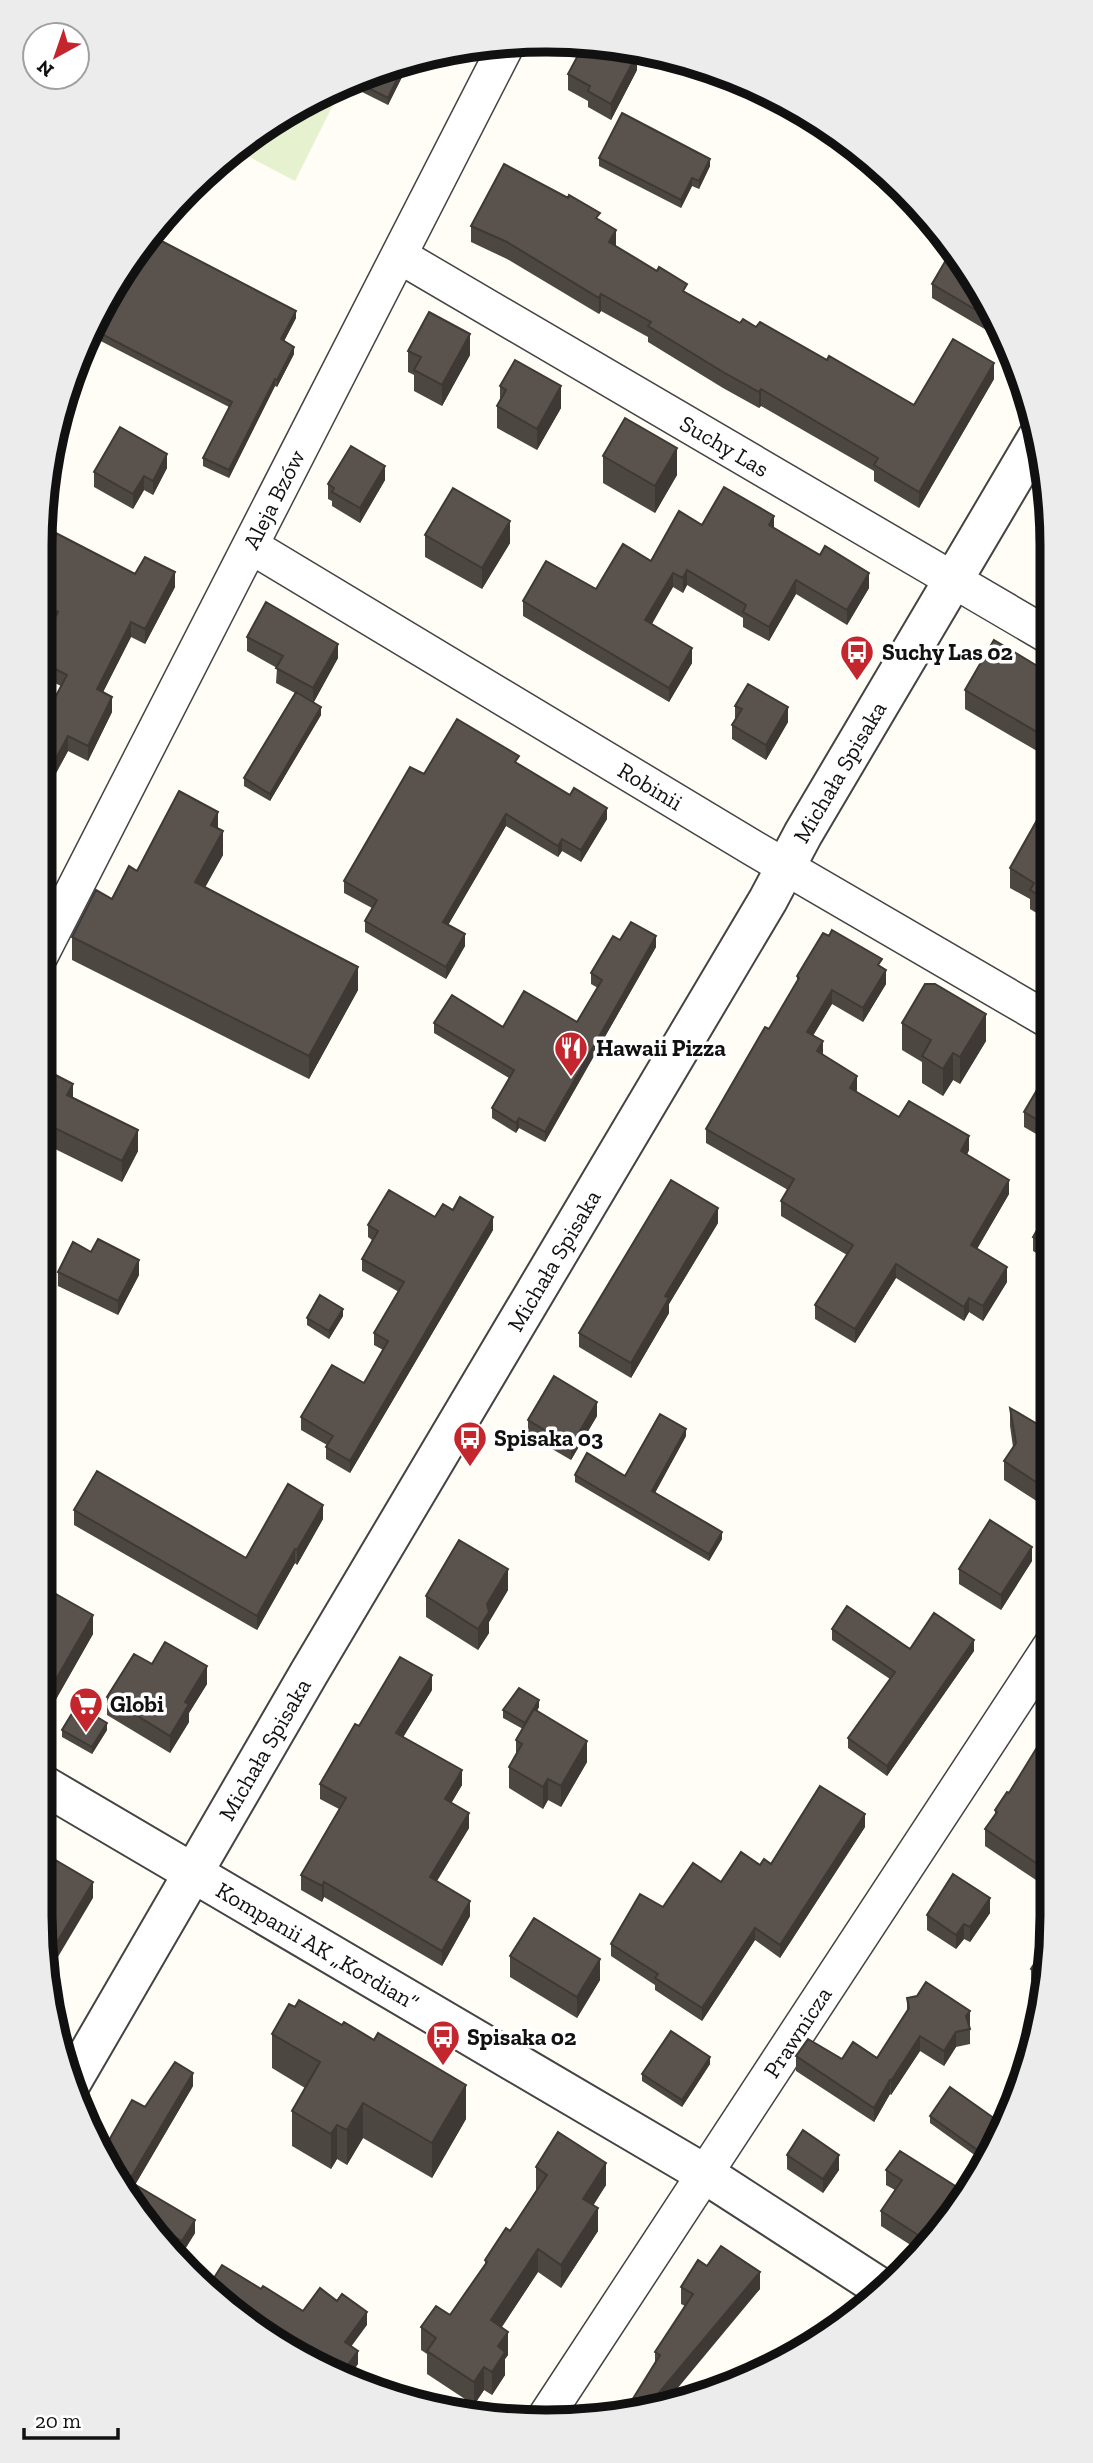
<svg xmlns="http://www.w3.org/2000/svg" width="1093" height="2463" font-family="'Zilla Slab',serif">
<rect width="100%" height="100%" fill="#fffdf5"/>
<path fill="#e6f2cf" d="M343,85L295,181L234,149L323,92Z"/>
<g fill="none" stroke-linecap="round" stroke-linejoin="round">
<g stroke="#444" stroke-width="38">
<g id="minor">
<path id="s1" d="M400,256L1049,636"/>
<path id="s2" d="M251,546L753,848L1050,1021"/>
<path id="s3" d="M40,956L508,42"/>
<path id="s4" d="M542,2422L1052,1644"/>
</g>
</g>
<g stroke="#444" stroke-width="42">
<g id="tertiary">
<path id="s5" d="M40,1783L705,2174L881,2288"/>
<path id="s6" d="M70,2085L309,1673L768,900L803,834L1037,438"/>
</g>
</g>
<use href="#minor" stroke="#fff" stroke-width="35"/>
<use href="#tertiary" stroke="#fff" stroke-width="38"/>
</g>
<path fill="#4d4742" d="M686,62L710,67L719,72L715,81L686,66Z
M637,70L611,120L588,107V101L568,90V74Z
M405,71L388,105L360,91V84Z
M317,96L308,115L296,109Z
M599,158L710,166L699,189L692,186L681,208L599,166Z
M600,220L616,246L687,293L740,323L756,327L827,360L914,405L994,379L919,508L874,481V471L761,406L759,408L723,388L648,342V337L601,311L599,314L507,259L471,242V226Z
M953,248L995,319L988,331L932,298V284Z
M108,293L296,318L284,341L294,354L277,387L275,386L229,478L203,466V458L229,407L89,335Z
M408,351L470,355L442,406L414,391V375L408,372Z
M500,386L561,408L537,450L497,428V406L500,400Z
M603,456L677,475L655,513L603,483Z
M167,468L153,495L144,490L133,509L94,487V472Z
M385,480L360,523L332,506V501L328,499V484Z
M702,525L774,528L869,588L847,625L796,594L769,641L743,627V618L687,585L683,593L673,587L652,624L692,663L669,702L523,616V601L596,589L651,561Z
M425,535L510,543L482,589L425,557Z
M40,549L135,574L175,587L145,644L131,637L103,692L112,712L88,761L68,751L49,786L40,781V726L61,686L40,676V646L52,624L40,617Z
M247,637L338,658L314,702L321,715L270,801L244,786V778L295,693L276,683L277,668L247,651Z
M1049,673V758L965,709V690Z
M735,706L788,722L766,760L732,739V725L735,719Z
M519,764L607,819L581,862L562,851L558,857L506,826L448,925L465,946L446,979L365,932V921L372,908L344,893V881L424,774Z
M1049,799L1050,921L1030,909V899L1010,888V868Z
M218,829L223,855L204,888L358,990L309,1079L72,960V937L112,899L137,871Z
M620,940L656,947L545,1142L519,1128L516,1133L492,1118V1108L509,1078L434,1033V1023L503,1027L577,1022L598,988L591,984V973Z
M882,967L886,984L863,1022L832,1004L813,1035L823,1054L857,1090L856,1092L899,1117L969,1150L967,1155L1009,1194L977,1249L1007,1282L983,1321L969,1312L964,1321L896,1278L855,1343L815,1319V1305L847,1255L781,1216V1201L788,1190L706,1143V1129L769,1029L797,981V976Z
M902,1023L986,1041L960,1084L953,1080L943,1096L922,1083V1062L902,1050Z
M40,1067L73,1097L138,1151L122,1182L53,1148L49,1158L40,1154Z
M1050,1068V1142L1024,1127V1112Z
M1051,1206V1262L1033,1251V1237Z
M453,1210L493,1230L350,1473L326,1459V1447L327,1445L301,1430V1417L364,1383L383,1350L374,1345V1333L399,1292L362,1271V1259L372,1240L368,1237V1225L435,1217Z
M718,1223L669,1304V1313L631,1378L579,1347V1333Z
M58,1272L139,1275L118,1315L58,1286Z
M343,1316L329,1339L307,1325V1318Z
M1010,1408L1039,1425L1051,1413L1052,1511L1004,1480V1461L1013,1447L1010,1426Z
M597,1416L571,1460L528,1435V1420Z
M686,1436L655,1493L722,1539L709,1561L575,1482V1475L625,1476Z
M74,1510L246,1558L323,1519L297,1565L295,1563L257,1630L74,1525Z
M1032,1561L1001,1610L959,1584V1569Z
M40,1585L93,1634L55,1701L40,1693Z
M508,1590L489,1622V1633L478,1650L426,1617V1596Z
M832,1629L910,1649L974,1651L887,1776L848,1748V1738L890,1679L832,1640Z
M207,1684L189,1713V1722L170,1753L107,1715V1697Z
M432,1690L403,1737L462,1785L451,1803L469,1828L437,1881L470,1916L442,1966L324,1897L322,1902L301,1890V1875L339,1809L320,1799V1784L359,1726Z
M539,1707L537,1711L587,1762L561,1807L548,1800L543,1809L509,1788V1767L516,1755V1740L523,1729L503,1718V1710Z
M1052,1723L1053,1862L1039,1882L985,1846V1829L995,1814V1810L1009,1793Z
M62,1730H107L92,1754L62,1737Z
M865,1827L780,1958L755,1940L702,2021L655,1990V1985L611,1956V1944L663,1907L760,1865L771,1864Z
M990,1913L970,1942L964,1939L956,1949L927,1930V1915Z
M1048,1943L1041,1986L1031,1980V1969Z
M510,1956L600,1980L577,2018L510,1977Z
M907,1998L970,2025V2044L956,2047L944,2066L920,2051L891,2095L890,2094L874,2122L796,2071V2056L842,2059L877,2058L907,2011Z
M272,2034L466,2119L432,2178L363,2138L347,2165L337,2159L331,2169L292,2146V2111L305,2088L272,2068Z
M710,2064L682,2107L642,2081V2074Z
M193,2086L135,2185L195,2233L182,2254L158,2240L108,2169L145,2107Z
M930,2116L1005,2126L987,2164L930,2123Z
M787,2155L839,2170L823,2193L787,2169Z
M536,2167L606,2185L593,2205L598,2231L561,2288L538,2272L502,2327L508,2355L505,2359V2375L492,2395L484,2390L474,2405L427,2374V2354L421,2350V2327L450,2315L485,2266V2260L510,2231L536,2190Z
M886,2170L968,2194L927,2250L923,2253L881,2226V2211L895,2190L886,2185Z
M707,2266L760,2289L645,2413L629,2415V2405L655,2363V2352L685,2306L681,2304V2287Z"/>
<path fill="#3f3936" d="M637,54V70L611,120V104Z
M405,63V71L388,105V98Z
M716,71L719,72L715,81V73Z
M317,96L308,115V101Z
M710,159V166L699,189V181Z
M692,178V186L681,208V200Z
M616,230V246L609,242Z
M601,294V311L599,314V298Z
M296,311V318L281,347V339Z
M990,312L995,319L988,331V317Z
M470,334V355L442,406V385Z
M294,347V354L277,387V380Z
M994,363V379L919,508V492Z
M275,379V386L229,478V470Z
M561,386V408L537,450V429Z
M761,389V406L759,408V392Z
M677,448V475L655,513V486Z
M167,454V468L153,495V481Z
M385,466V480L360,523V508Z
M144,476V490L133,509V494Z
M774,516V531L769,525Z
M510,521V543L482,589V568Z
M687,570V585L683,593V578Z
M175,572V587L145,644V629Z
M673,573V587L645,635V620Z
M869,573V588L847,625V610Z
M796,580V594L769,641V627Z
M131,622V637L97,704V689Z
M338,644V658L313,703V688Z
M692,648V663L669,702V688Z
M112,697V712L88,761V746Z
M321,707V715L270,801V794Z
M788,707V722L766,760V745Z
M68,736V751L49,786V771Z
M607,808V819L581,862V850Z
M218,812V835L211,825Z
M506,814V826L443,934V922Z
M223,831V855L195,906V882Z
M562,839V851L558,857V846Z
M465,934V946L446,979V967Z
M656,936V947L545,1142V1132Z
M358,967V990L309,1079V1056Z
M886,970V984L863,1022V1008Z
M832,990V1004L807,1046V1032Z
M986,1014V1041L960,1084V1057Z
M823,1041V1055L817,1051Z
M953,1053V1080L943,1096V1069Z
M857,1076V1090L850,1102V1088Z
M73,1084V1105L67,1095Z
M519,1118V1128L516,1133V1123Z
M53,1127V1148L49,1158V1137Z
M138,1130V1151L122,1182V1161Z
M969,1136V1150L961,1165V1151Z
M1009,1180V1194L971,1259V1245Z
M718,1208V1223L669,1304V1313L631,1378V1363L665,1296Z
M493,1217V1230L350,1473V1461Z
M139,1260V1275L118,1315V1301Z
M896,1264V1278L855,1343V1329Z
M1007,1267V1282L983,1321V1306Z
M969,1298V1312L964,1321V1307Z
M343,1309V1316L329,1339V1331Z
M597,1402V1416L571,1460V1446Z
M686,1429V1436L652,1498V1491Z
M323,1505V1519L297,1565V1550Z
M722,1532V1539L709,1561V1554Z
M1032,1547V1561L1001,1610V1595Z
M295,1549V1563L257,1630V1616Z
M508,1569V1590L489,1622V1633L478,1650V1629L487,1604Z
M93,1615V1634L55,1701V1681Z
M974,1640V1651L887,1776V1766Z
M207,1666V1684L189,1713V1722L170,1753V1736L185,1702Z
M432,1675V1690L396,1749V1733Z
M539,1700V1707L525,1731V1723Z
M107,1723V1730L92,1754V1747Z
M587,1741V1762L561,1807V1786Z
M462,1770V1785L445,1814V1799Z
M548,1779V1800L543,1809V1787Z
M469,1813V1828L430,1892V1877Z
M865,1814V1827L780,1958V1945Z
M1053,1845V1862L1039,1882V1865Z
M93,1882V1898L49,1972L47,1959Z
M324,1882V1897L322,1902V1886Z
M990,1898V1913L970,1942V1927Z
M470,1901V1916L442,1966V1951Z
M964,1924V1939L956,1949V1935Z
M755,1928V1940L702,2021V2008Z
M600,1959V1980L577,2018V1997Z
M970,2011V2025L966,2031V2016Z
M956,2032V2047L944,2066V2051Z
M920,2036V2051L891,2095V2081Z
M710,2057V2064L682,2107V2100Z
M193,2073V2086L129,2195V2181Z
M890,2080V2094L874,2122V2108Z
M466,2085V2119L432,2178V2143Z
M363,2103V2138L347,2165V2130Z
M337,2125V2159L331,2169V2134Z
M839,2155V2170L823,2193V2179Z
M606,2163V2185L583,2222V2199Z
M598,2208V2231L561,2288V2265Z
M195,2220V2233L182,2254V2241Z
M538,2249V2272L491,2343V2320Z
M760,2272V2289L662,2407L642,2413Z
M367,2312V2325L345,2355V2342Z
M508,2332V2355L505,2359V2375L492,2395V2372L498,2346Z
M358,2351V2364L350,2376L342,2373Z
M484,2367V2390L474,2405V2382Z"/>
<path fill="#5a524d" stroke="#3f3936" stroke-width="2" d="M584,44L613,45L625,48L637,54L611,104L588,91L590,86L568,74Z
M403,62L405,63L388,98L360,84L364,77Z
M698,64L710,67L716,71L715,73Z
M622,113L710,159L699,181L692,178L681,200L599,158Z
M504,164L568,198L569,195L600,213L596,218L616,230L609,242L657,271L659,267L687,284L683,291L740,323L743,319L756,327L760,322L827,360L829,356L914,405L953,339L994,363L919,492L874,465L878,458L761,389L759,392L723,372L648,326L651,322L601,294L599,298L507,242L471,226Z
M150,235L296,311L281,339L294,347L277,380L275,379L229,470L203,458L232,402L92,329L108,293Z
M953,248L990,312L988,317L932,284Z
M429,312L470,334L442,385L414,370L421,357L408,351Z
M515,360L561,386L537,429L497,406L506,390L500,386Z
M625,418L677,448L655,486L603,456Z
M120,427L167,454L153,481L144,476L133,494L94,472Z
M351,446L385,466L360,508L332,492L334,488L328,484Z
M724,487L774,516L769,525L820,555L825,546L869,573L847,610L796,580L769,627L743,612L746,605L687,570L683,578L673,573L645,620L692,648L669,688L523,601L546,561L596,589L623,544L651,561L679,511L702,525Z
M453,488L510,521L482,568L425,535Z
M50,530L135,574L145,557L175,572L145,629L131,622L97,689L112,697L88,746L68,736L49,771L40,766V726L67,675L40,661V646L58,612L40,603V549Z
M266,602L338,644L313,688L276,668L283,656L247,637Z
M994,640L1049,673V739L965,690Z
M748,684L788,707L766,745L732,725L742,709L735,706Z
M296,692L321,707L270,794L244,778Z
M457,719L519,756L515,762L570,795L574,788L607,808L581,850L562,839L558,846L506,814L443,922L465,934L446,967L365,921L377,900L344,881L410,767L424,774Z
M179,791L218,812L211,825L223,831L195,882L358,967L309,1056L72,937L96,890L112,899L129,866L137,871Z
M1049,799L1050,902L1030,890L1034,883L1010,868Z
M631,922L656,936L545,1132L519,1118L516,1123L492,1108L514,1070L434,1023L452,995L503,1027L524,991L577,1022L602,980L591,973L613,936L620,940Z
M832,930L882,959L878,965L886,970L863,1008L832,990L807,1032L823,1041L817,1051L857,1076L850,1088L899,1117L909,1101L969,1136L961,1151L1009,1180L971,1245L1007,1267L983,1306L969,1298L964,1307L896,1264L855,1329L815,1305L853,1245L781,1201L794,1179L706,1129L765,1027L769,1029L799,978L797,976L823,933L829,936Z
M925,984H935L986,1014L960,1057L953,1053L943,1069L922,1056L931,1040L902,1023Z
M40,1067L73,1084L67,1095L138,1130L122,1161L53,1127L49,1137L40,1133Z
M1050,1068V1127L1024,1112Z
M671,1180L718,1208L665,1296L669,1298L631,1363L579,1333Z
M389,1190L435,1217L443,1204L453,1210L460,1197L493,1217L350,1461L326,1447L333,1436L301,1417L332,1365L364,1383L388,1341L374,1333L404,1282L362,1259L378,1231L368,1225Z
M1051,1206V1247L1033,1237Z
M98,1239L139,1260L118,1301L58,1272L73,1242L91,1252Z
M320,1295L343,1309L329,1331L307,1318Z
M554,1376L597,1402L571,1446L528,1420Z
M1010,1408L1039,1425L1048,1411L1051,1413V1492L1004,1461L1016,1443Z
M660,1414L686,1429L652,1491L722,1532L709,1554L575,1475L587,1453L625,1476Z
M97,1471L246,1558L288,1484L323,1505L297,1550L295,1549L257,1616L74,1510Z
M990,1520L1032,1547L1001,1595L959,1569Z
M459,1540L508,1569L487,1604L489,1612L478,1629L426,1596Z
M40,1585L93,1615L55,1681L40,1673Z
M847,1606L910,1649L934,1613L974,1640L887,1766L848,1738L895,1672L832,1629Z
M165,1642L207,1666L185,1702L189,1704L170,1736L107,1697L134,1654L152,1664Z
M400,1657L432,1675L396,1733L462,1770L445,1799L469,1813L430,1877L470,1901L442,1951L324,1882L322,1886L301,1875L346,1798L320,1784L355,1724L359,1726Z
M519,1688L539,1700L525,1723L503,1710Z
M77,1705L107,1723L92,1747L62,1730Z
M534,1709L587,1741L561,1786L548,1779L543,1787L509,1767L522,1744L516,1740Z
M1052,1723V1748L1051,1747L1052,1757V1828L1049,1833L1053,1835V1845L1039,1865L985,1829L997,1812L995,1810L1007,1792L1009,1793Z
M820,1786L865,1814L780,1945L755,1928L702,2008L655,1978L658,1974L611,1944L640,1894L663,1907L693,1863L721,1882L741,1852L760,1865L764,1859L771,1864Z
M40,1851L93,1882L47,1959L40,1916Z
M953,1874L990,1898L970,1927L964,1924L956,1935L927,1915Z
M534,1918L600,1959L577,1997L510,1956Z
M1048,1943L1043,1976L1031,1969Z
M926,1982L970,2011L966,2016L970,2029L956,2032L944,2051L920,2036L891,2081L890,2080L874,2108L796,2056L808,2039L842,2059L853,2042L877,2058L909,2008L907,1998L917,1996Z
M299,2000L342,2025L344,2022L374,2040L378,2033L466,2085L432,2143L363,2103L347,2130L337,2125L331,2134L292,2111L320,2062L272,2034L289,2004L295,2007Z
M671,2031L710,2057L682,2100L642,2074Z
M175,2062L193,2073L129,2181L195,2220L182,2241L142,2217L108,2169L101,2154L132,2100L145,2107Z
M950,2087L1005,2126L990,2159L930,2116Z
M803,2130L839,2155L823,2179L787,2155Z
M558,2132L606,2163L583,2199L598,2208L561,2265L538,2249L491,2320L508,2332L498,2346L505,2352L492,2372L484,2367L474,2382L427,2351L436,2338L421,2327L436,2306L450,2315L487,2262L485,2260L506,2228L510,2231L547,2175L536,2167Z
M900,2151L968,2194L932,2244L881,2211L902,2180L886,2170Z
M721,2246L760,2272L642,2413L640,2414L629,2405L660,2355L655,2352L693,2294L681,2287L698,2260L707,2266Z
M222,2265L261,2289L263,2286L303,2311L320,2288L337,2301L342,2294L367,2312L345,2342L358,2351L342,2373L294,2355L209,2286Z
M801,2343L808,2348L799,2355L791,2358Z
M603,2410L613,2416L598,2418Z"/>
<defs>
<g id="bus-pin" transform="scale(1.75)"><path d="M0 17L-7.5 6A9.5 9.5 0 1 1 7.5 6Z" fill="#c4262e" stroke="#fff"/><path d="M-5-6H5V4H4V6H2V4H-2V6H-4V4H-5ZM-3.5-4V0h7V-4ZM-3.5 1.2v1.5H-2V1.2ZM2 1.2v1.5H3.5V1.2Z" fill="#fff"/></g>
<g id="restaurant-pin" transform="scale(1.75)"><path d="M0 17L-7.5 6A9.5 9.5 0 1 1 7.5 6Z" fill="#c4262e" stroke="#fff"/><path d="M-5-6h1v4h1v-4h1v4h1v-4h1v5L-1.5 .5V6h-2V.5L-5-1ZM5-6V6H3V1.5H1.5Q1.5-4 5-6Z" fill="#fff"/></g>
<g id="supermarket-pin" transform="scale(1.75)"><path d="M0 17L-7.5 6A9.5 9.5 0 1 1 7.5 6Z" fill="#c4262e" stroke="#fff"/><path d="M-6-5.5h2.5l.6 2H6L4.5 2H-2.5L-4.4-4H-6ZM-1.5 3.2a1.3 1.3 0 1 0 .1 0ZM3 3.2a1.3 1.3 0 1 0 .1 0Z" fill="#fff"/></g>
</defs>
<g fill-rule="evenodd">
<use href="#bus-pin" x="857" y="652"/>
<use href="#restaurant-pin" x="571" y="1048"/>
<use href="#bus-pin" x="470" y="1438"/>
<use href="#supermarket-pin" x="86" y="1704"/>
<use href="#bus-pin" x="443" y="2037"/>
</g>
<g text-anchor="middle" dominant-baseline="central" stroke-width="7" stroke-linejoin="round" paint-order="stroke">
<g font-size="23" fill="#111" stroke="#fff">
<text stroke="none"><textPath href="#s1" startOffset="376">Suchy Las</textPath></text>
<text stroke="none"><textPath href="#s3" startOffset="513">Aleja Bzów</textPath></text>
<text stroke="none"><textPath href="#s6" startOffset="1522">Michała Spisaka</textPath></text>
<text stroke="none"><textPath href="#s2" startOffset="466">Robinii</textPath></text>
<text stroke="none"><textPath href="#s6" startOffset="956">Michała Spisaka</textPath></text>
<text stroke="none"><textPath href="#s6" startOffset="388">Michała Spisaka</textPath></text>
<text stroke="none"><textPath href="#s5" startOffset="322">Kompanii AK „Kordian”</textPath></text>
<text stroke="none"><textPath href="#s4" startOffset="466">Prawnicza</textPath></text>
</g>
<g font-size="23" font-weight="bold" fill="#111" stroke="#fff" text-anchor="start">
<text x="882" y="652">Suchy Las 02</text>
<text x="596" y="1048">Hawaii Pizza</text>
<text x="494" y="1438">Spisaka 03</text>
<text x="110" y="1704">Globi</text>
<text x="467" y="2037">Spisaka 02</text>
</g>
</g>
<path d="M0 0H1093V2463H0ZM546 52H546A494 494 0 0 1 1040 546V1916A494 494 0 0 1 546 2410H546A494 494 0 0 1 52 1916V546A494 494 0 0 1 546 52Z" fill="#ececec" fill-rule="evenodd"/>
<path fill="none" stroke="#111" stroke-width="9" d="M546 52H546A494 494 0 0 1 1040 546V1916A494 494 0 0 1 546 2410H546A494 494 0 0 1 52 1916V546A494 494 0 0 1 546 52Z"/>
<g transform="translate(56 56) rotate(220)"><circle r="33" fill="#ffffff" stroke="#a0a0a0" stroke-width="2"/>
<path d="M0-5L12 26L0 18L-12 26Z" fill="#c4262e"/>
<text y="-10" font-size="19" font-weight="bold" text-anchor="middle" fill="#111111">N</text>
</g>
<path d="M24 2428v10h94v-10" fill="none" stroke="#111111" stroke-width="3.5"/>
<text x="35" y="2428" font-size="21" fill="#111111" stroke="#ffffff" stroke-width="5" paint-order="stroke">20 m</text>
</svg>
